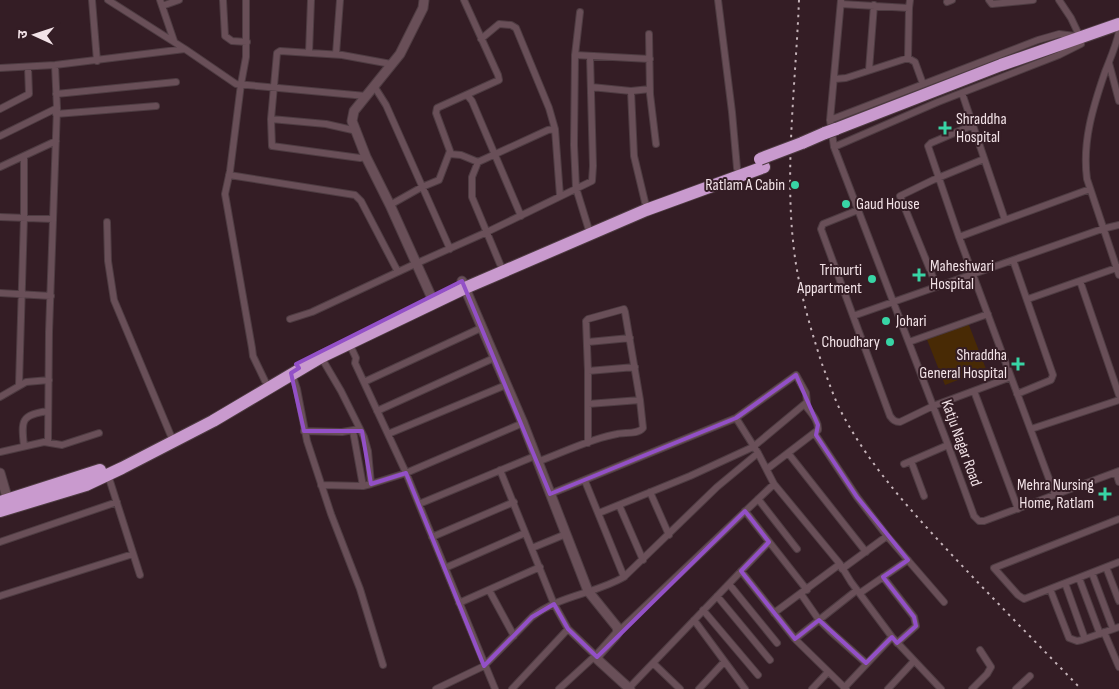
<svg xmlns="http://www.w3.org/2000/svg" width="1119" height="689" font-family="'Sofia Sans Condensed','Noto Sans Devanagari',sans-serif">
<rect width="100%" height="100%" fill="#341d25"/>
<path fill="#482a05" d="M967,320L986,369L945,385L926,337Z"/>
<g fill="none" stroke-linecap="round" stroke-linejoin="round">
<g stroke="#4e3c42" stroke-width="8">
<path id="street" d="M92,0L97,61
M108,0L185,49
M160,0L174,41
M223,0L225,36L232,41L247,42
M246,0V57L241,84L230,171L225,194L252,348L253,356L265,381
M718,0L732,112L737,168
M841,0L830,120L834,147L948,445L974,516L979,521H984L1119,471
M989,0L992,4L1033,0
M1059,0L1071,18L1080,37
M947,2L952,0
M841,4L909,8L910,0
M162,6L179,0
M580,12L575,55L574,145L576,188L588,227
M1119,32C1116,46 1110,59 1105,72C1093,107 1082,142 1087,179L1119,275
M649,34L650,94L656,144
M481,39L499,24L511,25L516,28L549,108L555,129L560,196
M309,53L311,0
M336,54L340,0
M575,55L650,59
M908,58L909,8
M1109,63L1119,101
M0,68L55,65L185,49L236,84L366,96
M869,70L874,5
M835,79L846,78L908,58L915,62L923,84
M374,86L386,105L450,249
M591,87L631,91L650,89
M631,91L634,156L645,202
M962,93L1005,220L1090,189
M56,94L176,82
M467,95L472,101L521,216
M0,109L29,94L28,67
M56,114L156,106
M271,119L326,124L357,131
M830,120L1038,40L1059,34L1075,36
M0,136L57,108
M834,147L938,102L1059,55L1081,44
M450,154L461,155L478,162
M366,157L360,158L272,146L271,119L277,53L280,51L342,55L391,64
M0,167L56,141
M229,175L355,195L361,201L398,272
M390,205L422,187L439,180L450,151L436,113L437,108L499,80L498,75L464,0
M858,210L823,224L821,229L890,416C893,420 895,422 900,422L933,406L1011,377L959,237L1005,220
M0,217L53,219
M107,222L108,261L114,300L171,436
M959,237L928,146L931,143L973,125
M1013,260L1053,375L1051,380L1017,394
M500,264L472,197V177L478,162L548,130L555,129
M1080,281L1119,395
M937,287L900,196L933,180L984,159
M0,293L51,296
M1028,299L1119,267
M853,316L1102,229L1119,225
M290,319L312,312L415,264L487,232L592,181L593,166L590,56
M588,342L630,338
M909,342L988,314
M349,343L356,358L355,363L406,473L495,689
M321,357L341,391L364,437L368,451L371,484
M588,371L635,367
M292,374L297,389L307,441L331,514L360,589L383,665
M1011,377L1055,495
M364,382L481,328
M19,385L24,217V156
M974,391L1018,509
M0,397L26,382L49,380
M588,404L640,400
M377,411L494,358
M736,418L758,453L774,484L840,564L851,582L892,637L941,689
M1031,429L1119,400
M304,431L342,432L360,429
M353,431L363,486
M388,434L506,385
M815,434L857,497L887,536L944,602
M48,442L49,332L57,108L55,65
M24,446C21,420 21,415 48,411
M0,452L44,442L62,445L99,433
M788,453L866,552
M911,461L924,496
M537,462C562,453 592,438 617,434C625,432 637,435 643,428L640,400L625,312L624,309L588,319L586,321L588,371V443
M904,464L948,445
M767,469L818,430C819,421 811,413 805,405
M500,470L554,604L568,629L597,657
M1116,472L1119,482
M108,475L140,575
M585,481L624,577
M321,485L363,486L371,484L406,473L523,423
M650,492L669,535
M550,494L736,418L796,375L806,393L807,402L753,447L690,476L599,513
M758,499L797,549
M419,504L535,456
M619,505L643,560
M745,511L807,590
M1119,519L994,568L1018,595L1024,599L1119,562
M432,537L514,502
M0,542L117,502
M532,548L566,534
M1106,567L1119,601
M445,568L525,533
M842,569L887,536
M741,571L795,639L846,689
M1092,573L1113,629
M883,577L914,617L916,626L897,643
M1079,578L1100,634
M1065,583L1085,639
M729,584L777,643
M1050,589L1069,638L1077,641L1082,640L1119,627
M489,590L514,636
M860,593L908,560
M801,594L819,620L830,631L866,663
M0,596L133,554
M717,596L770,660
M459,603L540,567
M703,610L758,675
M774,613L840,564
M694,620L745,689
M618,632L774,484
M1104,632L1119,667
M795,639L857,590
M653,663L680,689
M844,688L892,637
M436,689L484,666L532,617C560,595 595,594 624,577L717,487L758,453
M512,689L568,629
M559,689L595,656
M628,689L769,542
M699,689L724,662
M812,689L828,672
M888,689L914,661
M972,689L987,674L991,667L980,650
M1016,689L1030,676"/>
</g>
<g stroke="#4e3c42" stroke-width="11">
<path id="secondary" d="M424,0L423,8L400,54L354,111L352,121L366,157L390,205L431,296
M462,281L523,423L588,591L617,627L618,632L616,635L599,654L597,659L630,689
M0,473L9,504"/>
</g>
<g stroke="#4e3c42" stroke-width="14">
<path id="highway" d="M836,129L1001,65L1119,24
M802,143L825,133
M0,502L100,470
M0,511L86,485L122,468L213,421L321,357L465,288L646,210L764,167"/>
</g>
<use href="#street" stroke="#694f58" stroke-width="6"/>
<use href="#secondary" stroke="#694f58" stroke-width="9"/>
<use href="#highway" stroke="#c99ace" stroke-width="12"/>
<path stroke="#c5b3b9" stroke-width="2" stroke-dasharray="2.5 5" stroke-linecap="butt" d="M799,0C796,78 785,164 793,241C797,283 809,324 822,364C829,382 835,402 845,419C870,464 904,503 939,541C985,591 1034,640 1081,689"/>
<g stroke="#4e3c42" stroke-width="14" stroke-linecap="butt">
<path id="highway-bridge" d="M825,133L836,129
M760,159L802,143"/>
</g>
<use href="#highway-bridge" stroke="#c99ace" stroke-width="12"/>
</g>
<path fill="none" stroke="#9350c7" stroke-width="4" stroke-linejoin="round" d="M462,281L550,494L736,418L796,375L818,425L816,435L857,497L908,560L883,577L914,617L916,626L897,643L892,637L866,663L819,620L795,639L741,571L769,542L745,511L597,657L568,629L554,604L532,617L484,666L406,473L371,484L362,431H304L291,373L299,368L296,364Z"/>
<g fill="#38d4a5" stroke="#341d25" stroke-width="2">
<path d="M942.5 120.5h5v5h5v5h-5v5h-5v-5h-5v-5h5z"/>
<circle cx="795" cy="185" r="5"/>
<circle cx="846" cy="204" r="5"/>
<path d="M916.5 267.5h5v5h5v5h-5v5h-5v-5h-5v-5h5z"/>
<circle cx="872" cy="279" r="5"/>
<circle cx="886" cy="321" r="5"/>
<circle cx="890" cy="342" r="5"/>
<path d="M1015.5 356.5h5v5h5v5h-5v5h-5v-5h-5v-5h5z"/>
<path d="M1102.5 486.5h5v5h5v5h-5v5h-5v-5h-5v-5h5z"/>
</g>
<g text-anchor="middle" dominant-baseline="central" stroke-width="4" stroke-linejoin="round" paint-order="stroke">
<g font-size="16" fill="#f2e2e7" stroke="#341d25" text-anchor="end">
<text x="956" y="119" text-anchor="start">Shraddha<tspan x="956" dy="18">Hospital</tspan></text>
<text x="785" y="185">Ratlam A Cabin</text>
<text x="856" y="204" text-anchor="start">Gaud House</text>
<text x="930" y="266" text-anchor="start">Maheshwari<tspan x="930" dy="18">Hospital</tspan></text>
<text x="862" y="270">Trimurti<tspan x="862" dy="18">Appartment</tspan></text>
<text x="896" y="321" text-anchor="start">Johari</text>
<text x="880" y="342">Choudhary</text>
<text x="1007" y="355">Shraddha<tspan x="1007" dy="18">General Hospital</tspan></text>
<text x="1094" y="485">Mehra Nursing<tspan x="1094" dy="18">Home, Ratlam</tspan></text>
</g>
<g font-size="16" fill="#f2e2e7" stroke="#341d25">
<text transform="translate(961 443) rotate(70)">Katju Nagar Road</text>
</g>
</g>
<g transform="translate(35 35) rotate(273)" stroke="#341d25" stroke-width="4" paint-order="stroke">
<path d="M0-4L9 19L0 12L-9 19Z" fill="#f2e2e7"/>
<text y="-8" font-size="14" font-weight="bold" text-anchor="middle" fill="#f2e2e7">उ</text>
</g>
</svg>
